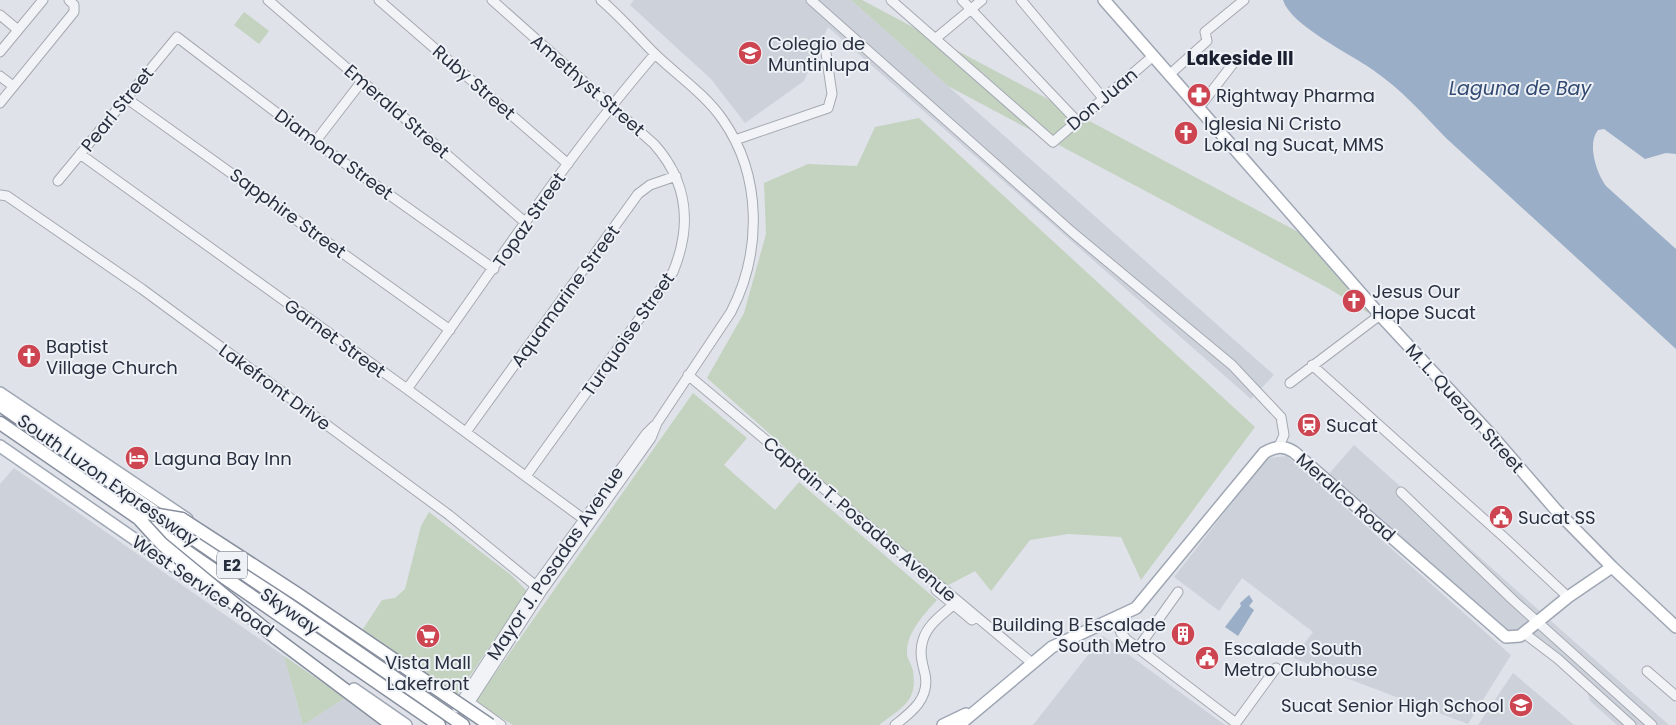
<svg xmlns="http://www.w3.org/2000/svg" width="1676" height="725" font-family="Poppins,sans-serif">
<rect width="100%" height="100%" fill="#dfe2e8"/>
<path fill="#cdd1da" d="M634,0H851L1274,375L1251,399L828,27L804,81L745,123L711,79L630,5Z
M1354,445L1551,621L1669,725H1617L1590,701L1586,688L1526,638L1508,632L1327,476Z
M1287,456L1511,655L1468,724L1293,658L1313,632L1242,578L1219,611L1174,577L1267,458Z
M14,468L284,656L303,725L345,698L383,725H0V484Z
M1103,636L1225,725H1033Z
M1513,673L1539,695L1574,725H1478Z"/>
<path fill="#c4d2c0" d="M851,0H862L1302,234L1370,314L1328,288L948,86Z
M244,12L269,31L259,44L234,25Z
M919,118L1255,427L1141,580L1121,537L1068,534L1030,540L991,591L975,571L943,588L707,378L744,313L766,234L764,183L808,164L857,166L875,127Z
M693,393L747,438L724,465L775,510L799,482L937,600C925,613 906,633 907,653C907,659 912,665 913,671C918,702 901,708 879,725H513L475,702Z
M429,512L511,575L527,591L455,698L361,632L382,600L395,598L405,589L421,526Z
M284,656L345,698L303,725Z"/>
<path fill="#9aaec8" d="M1283,0H1676V154L1666,153L1645,159L1604,129L1598,130C1587,144 1596,172 1606,186L1676,249V349L1446,138C1423,114 1401,89 1373,70C1351,54 1291,26 1283,0Z
M1249,595L1253,601L1249,606L1254,610L1238,636L1225,627L1241,606L1240,603Z"/>
<g fill="none" stroke-linecap="round" stroke-linejoin="round">
<g stroke="#a4a9b2" stroke-width="11">
<path id="minor" d="M268,0L526,223
M379,0L568,164
M492,0L654,144C688,182 692,226 673,272L526,476
M811,0L1072,232L1232,365L1281,417L1284,435L1279,446
M891,0L1053,142L1152,57
M962,0L1076,120
M1021,0L1103,98
M0,15L18,30
M935,39L982,0
M0,52L43,0
M1169,75L1207,41L1205,32L1244,0
M0,76L13,86
M126,98L450,330
M0,103L74,12V5L69,0
M1198,109L1232,65
M735,140L828,108L832,94L825,46
M315,142L362,81
M80,154L407,389L589,523
M58,181L177,37L315,142L494,269
M0,195L7,196L142,289L449,515L542,591
M1312,365L1506,539L1568,597
M688,375L1032,663
M1290,383L1380,315
M407,389C489,277 564,159 655,54
M466,432L638,194L650,185L676,176
M1401,492L1513,600L1652,725
M936,590L972,620
M1116,618L1121,633L1126,639L1236,723L1276,668
M1524,633L1558,659L1631,725
M1138,648L1178,592
M1647,671L1676,696
M465,699L501,725
M457,708L535,587L646,434L654,426
M464,711L542,591L651,438L657,423L731,312C762,252 762,176 723,120C705,94 678,76 655,54C637,36 621,17 601,0
M895,725C912,712 930,698 925,674C922,662 919,652 923,640C928,623 944,614 956,602"/>
</g>
<g stroke="#9fa6b4" stroke-width="14">
<path id="major" d="M1104,0L1380,315L1493,437L1556,510L1612,567L1676,627
M0,393L187,519
M0,446L221,599
M354,689L406,725
M943,725L966,714
M959,725L1052,647L1136,608L1264,453C1275,446 1284,445 1294,452L1506,637L1520,636L1568,597L1612,567"/>
</g>
<g stroke="#878f9f" stroke-width="15">
<path id="highway" d="M0,405L463,725
M0,423L439,725
M276,638L392,725"/>
</g>
<use href="#minor" stroke="#f2f3f6" stroke-width="9"/>
<use href="#major" stroke="#fff" stroke-width="11"/>
<use href="#highway" stroke="#fff" stroke-width="12"/>
<g stroke="#878f9f" stroke-width="15" stroke-linecap="butt">
<path id="highway-bridge" d="M147,513L182,519L299,595L490,725
M140,520L162,544L276,638"/>
</g>
<use href="#highway-bridge" stroke="#fff" stroke-width="12"/>
</g>
<defs>
<g id="university-disc" transform="scale(1.25)"><circle r="9.5" fill="#cc4551" stroke="#eef1f6"/><path d="M0-5L7-2L0 1L-7-2ZM-4 1L0 2.5L4 1V4Q0 6-4 4Z" fill="#fff"/></g>
<g id="pharmacy-disc" transform="scale(1.25)"><circle r="9.5" fill="#cc4551" stroke="#eef1f6"/><path d="M-2-6h4v4h4v4h-4v4h-4v-4h-4v-4h4Z" fill="#fff"/></g>
<g id="church-disc" transform="scale(1.25)"><circle r="9.5" fill="#cc4551" stroke="#eef1f6"/><path d="M-1.2-6h2.4v3.5h3.3v2.4h-3.3V6h-2.4V-.1h-3.3v-2.4h3.3Z" fill="#fff"/></g>
<g id="station-disc" transform="scale(1.25)"><circle r="9.5" fill="#cc4551" stroke="#eef1f6"/><path d="M-3-6H3Q5-6 5-4V2Q5 4 3 4L4.5 6H3L1.5 4h-3L-3 6H-4.5L-3 4Q-5 4-5 2V-4Q-5-6-3-6ZM-3.5-4v3h7v-3ZM-3.5 1v1.5H-2V1ZM2 1v1.5H3.5V1Z" fill="#fff"/></g>
<g id="hotel-disc" transform="scale(1.25)"><circle r="9.5" fill="#cc4551" stroke="#eef1f6"/><path d="M-6-4.5h1.5V1H6V5H4.5V3h-9V5H-6ZM-4 0a1.8 1.8 0 1 1 3.6 0ZM.5 0V-2.5h3Q6-2.5 6 0Z" fill="#fff"/></g>
<g id="civic-disc" transform="scale(1.25)"><circle r="9.5" fill="#cc4551" stroke="#eef1f6"/><path d="M-.6-6.5H3V-4.5H.6V-3L4-1V1h2V6H-6V1h2V-1L-.6-3ZM-1.2 2.5V6h2.4V2.5Z" fill="#fff"/></g>
<g id="building-disc" transform="scale(1.25)"><circle r="9.5" fill="#cc4551" stroke="#eef1f6"/><path d="M-4-6H4V6H1V3H-1V6H-4ZM-2.5-4.3h1.7v1.8h-1.7ZM.8-4.3h1.7v1.8H.8ZM-2.5-1h1.7V.8h-1.7ZM.8-1h1.7V.8H.8Z" fill="#fff"/></g>
<g id="supermarket-disc" transform="scale(1.25)"><circle r="9.5" fill="#cc4551" stroke="#eef1f6"/><path d="M-6-5.5h2.5l.6 2H6L4.5 2H-2.5L-4.4-4H-6ZM-1.5 3.2a1.3 1.3 0 1 0 .1 0ZM3 3.2a1.3 1.3 0 1 0 .1 0Z" fill="#fff"/></g>
<g id="school-disc" transform="scale(1.25)"><circle r="9.5" fill="#cc4551" stroke="#eef1f6"/><path d="M0-5L7-2L0 1L-7-2ZM-4 1L0 2.5L4 1V4Q0 6-4 4Z" fill="#fff"/></g>
</defs>
<g fill-rule="evenodd">
<use href="#university-disc" x="750" y="53"/>
<use href="#pharmacy-disc" x="1199" y="95"/>
<use href="#church-disc" x="1186" y="133"/>
<use href="#church-disc" x="1354" y="301"/>
<use href="#church-disc" x="29" y="356"/>
<use href="#station-disc" x="1309" y="425"/>
<use href="#hotel-disc" x="137" y="458"/>
<use href="#civic-disc" x="1501" y="517"/>
<use href="#building-disc" x="1183" y="634"/>
<use href="#supermarket-disc" x="428" y="636"/>
<use href="#civic-disc" x="1207" y="658"/>
<use href="#school-disc" x="1521" y="705"/>
</g>
<g text-anchor="middle" dominant-baseline="central" stroke-width="4" stroke-linejoin="round" paint-order="stroke">
<rect fill="#eef1f6" stroke="#636976" stroke-width="1" x="217" y="551.5" width="30" height="27" rx="4"/>
<g font-size="16" font-weight="bold" fill="#282f3f">
<text x="232" y="565">E2</text>
</g>
<g font-size="18" fill="#282f3f" stroke="#eef1f6" text-anchor="start">
<text x="768" y="43">Colegio de<tspan x="768" dy="21">Muntinlupa</tspan></text>
<text x="1216" y="95">Rightway Pharma</text>
<text x="1204" y="123">Iglesia Ni Cristo<tspan x="1204" dy="21">Lokal ng Sucat, MMS</tspan></text>
<text x="1372" y="291">Jesus Our<tspan x="1372" dy="21">Hope Sucat</tspan></text>
<text x="46" y="346">Baptist<tspan x="46" dy="21">Village Church</tspan></text>
<text x="1326" y="425">Sucat</text>
<text x="154" y="458">Laguna Bay Inn</text>
<text x="1518" y="517">Sucat SS</text>
<text x="1166" y="624" text-anchor="end">Building B Escalade<tspan x="1166" dy="21">South Metro</tspan></text>
<text x="1224" y="648">Escalade South<tspan x="1224" dy="21">Metro Clubhouse</tspan></text>
<text x="428" y="662" text-anchor="middle">Vista Mall<tspan x="428" dy="21">Lakefront</tspan></text>
<text x="1504" y="705" text-anchor="end">Sucat Senior High School</text>
</g>
<g font-size="18" fill="#282f3f" stroke="#eef1f6">
<text transform="translate(474 82) rotate(41)">Ruby Street</text>
<text transform="translate(588 85) rotate(41)">Amethyst Street</text>
<text transform="translate(1102 99) rotate(-40)">Don Juan</text>
<text transform="translate(117 109) rotate(-51)">Pearl Street</text>
<text transform="translate(397 111) rotate(41)">Emerald Street</text>
<text transform="translate(334 154) rotate(36)">Diamond Street</text>
<text transform="translate(288 213) rotate(36)">Sapphire Street</text>
<text transform="translate(529 220) rotate(-55)">Topaz Street</text>
<text transform="translate(565 296) rotate(-54)">Aquamarine Street</text>
<text transform="translate(628 334) rotate(-55)">Turquoise Street</text>
<text transform="translate(335 338) rotate(36)">Garnet Street</text>
<text transform="translate(275 387) rotate(36)">Lakefront Drive</text>
<text transform="translate(1465 408) rotate(48)">M. L. Quezon Street</text>
<text transform="translate(108 480) rotate(35)">South Luzon Expressway</text>
<text transform="translate(1346 497) rotate(41)">Meralco Road</text>
<text transform="translate(860 519) rotate(40)">Captain T. Posadas Avenue</text>
<text transform="translate(555 563) rotate(-56)">Mayor J. Posadas Avenue</text>
<text transform="translate(203 586) rotate(34)">West Service Road</text>
<text transform="translate(290 611) rotate(35)">Skyway</text>
</g>
<g font-size="19" font-weight="bold" fill="#1a2030" stroke="#eef1f6">
<text x="1240" y="58">Lakeside III</text>
</g>
<g font-size="19" font-style="italic" fill="#334b72" stroke="#eef1f6">
<text x="1520" y="88">Laguna de Bay</text>
</g>
</g>
</svg>
